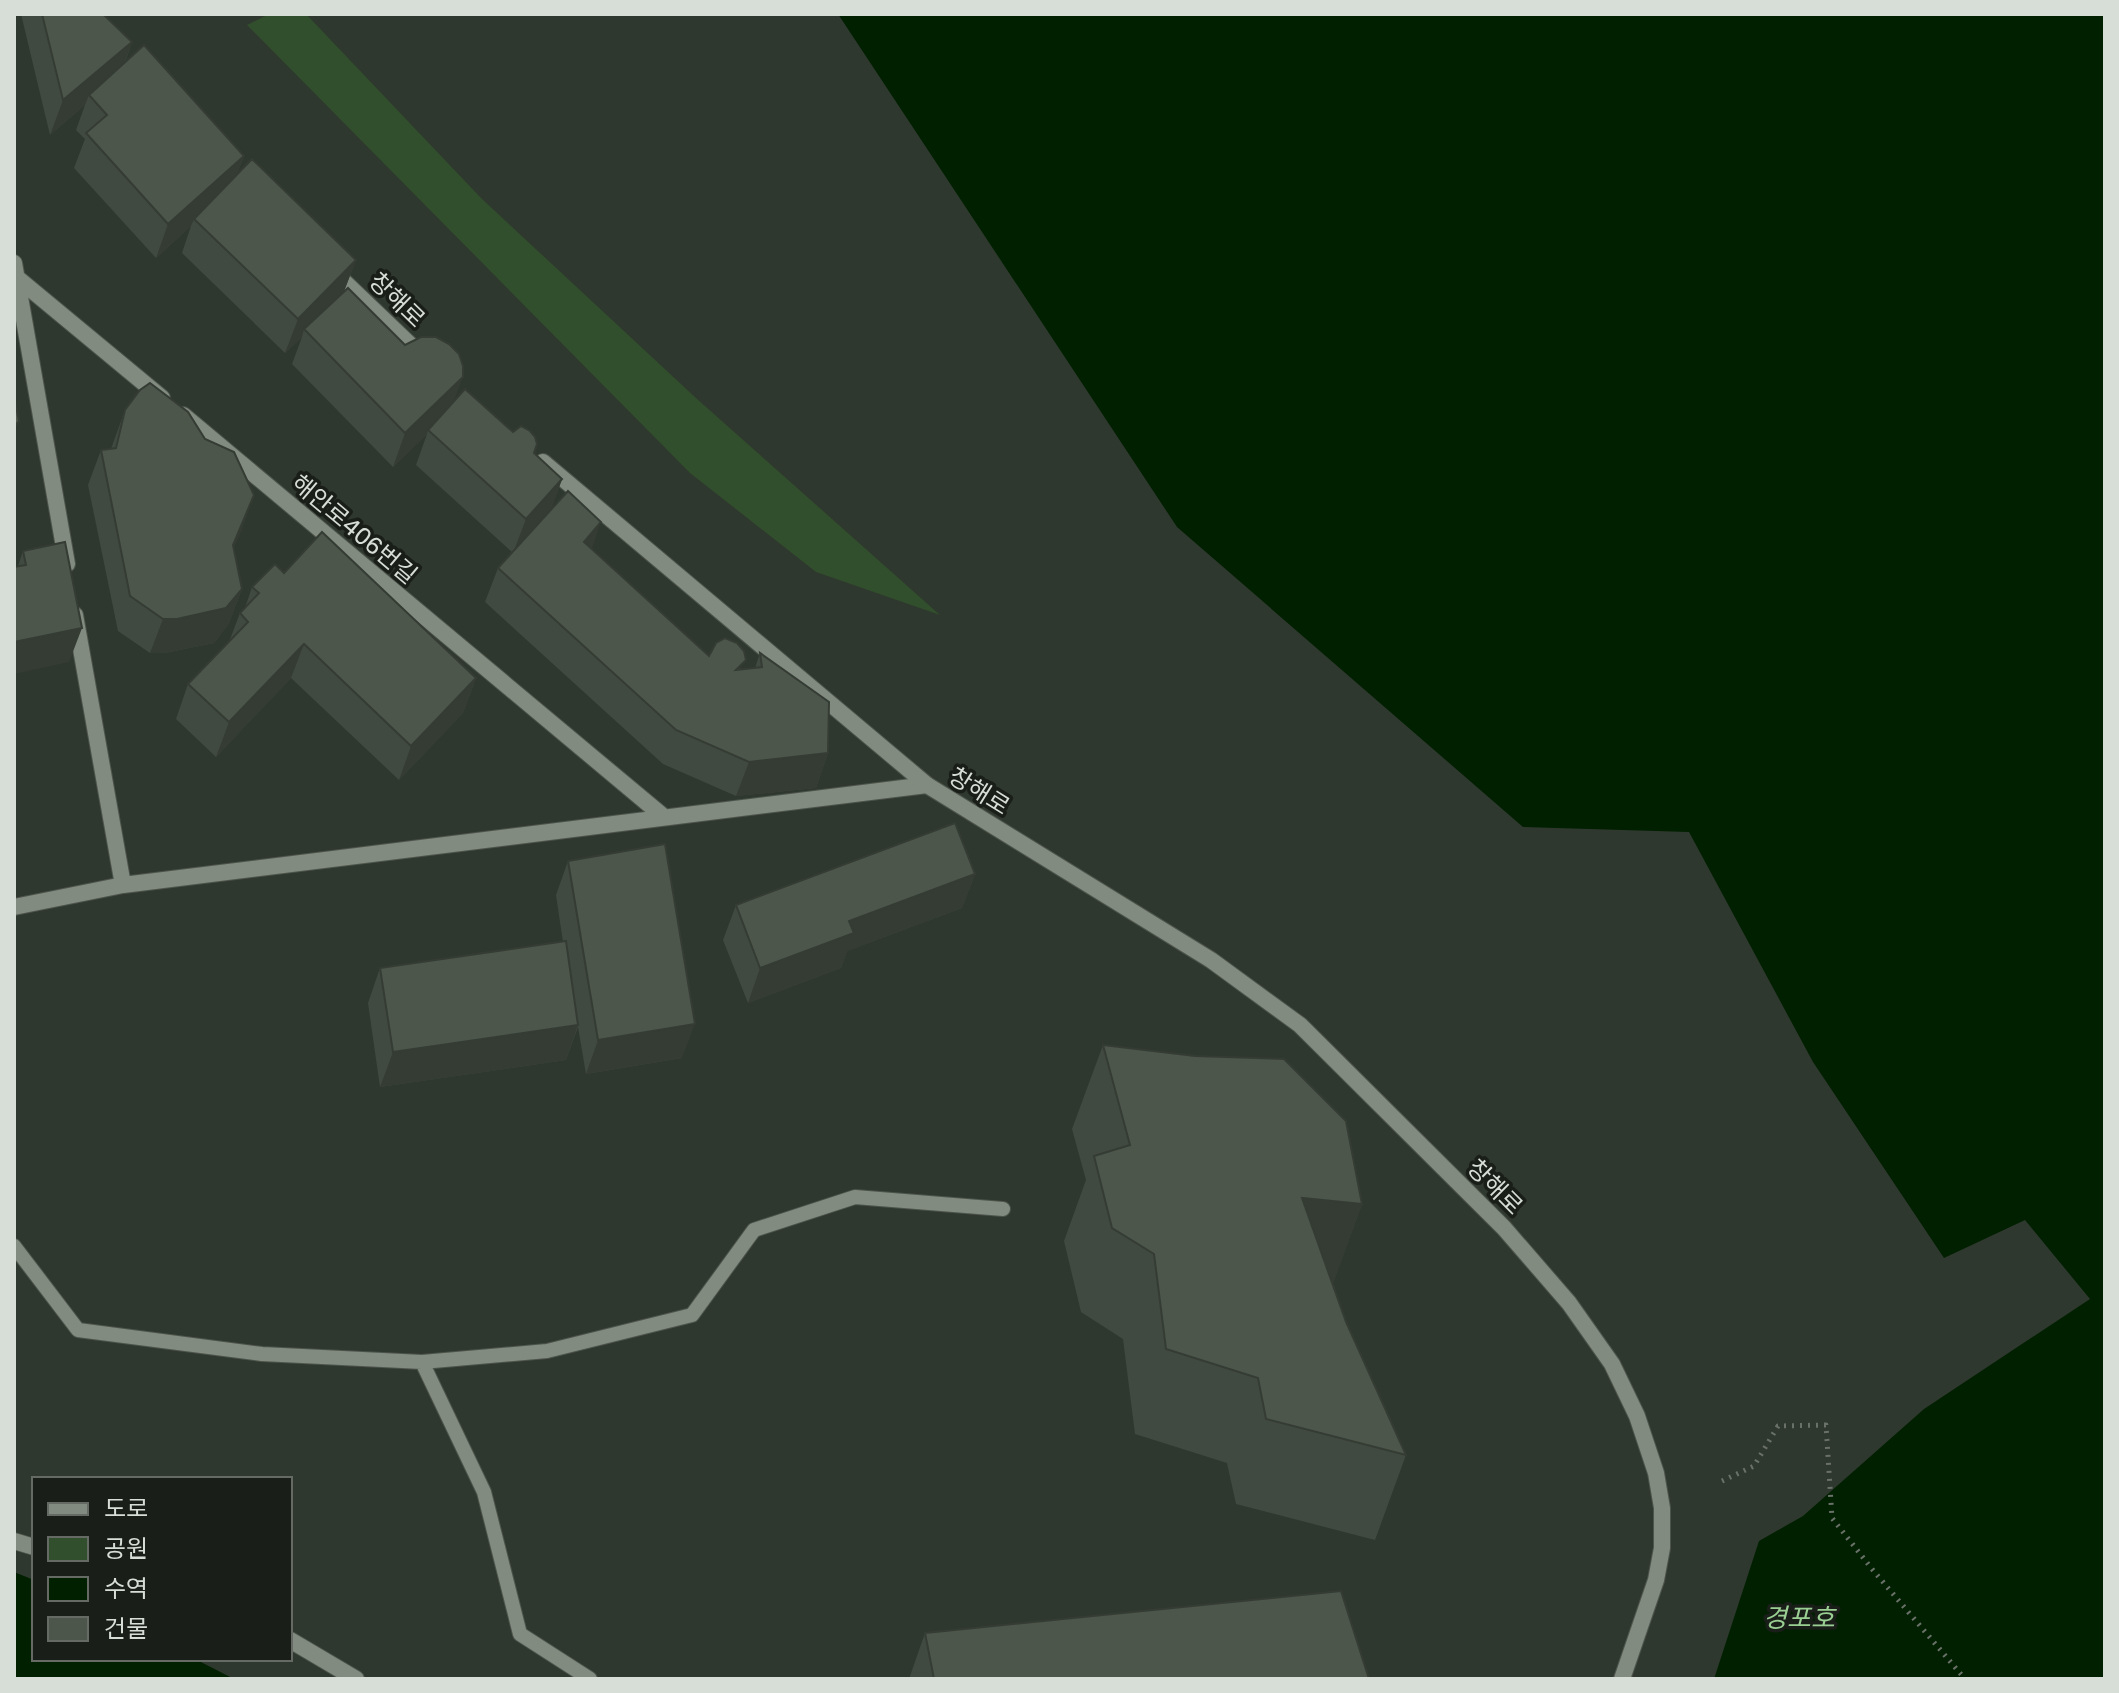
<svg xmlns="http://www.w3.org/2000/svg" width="2119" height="1693" font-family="'Golos Text','Noto Sans KR',sans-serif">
<rect width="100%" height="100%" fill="#2f382e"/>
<path fill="#314e2d" d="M269,14H306L482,199L696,398L940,615L816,572L690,473L247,25Z"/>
<path fill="#012000" d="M838,14H2105V1679H1714L1759,1541L1803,1516L1924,1409L2090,1299L2025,1220L1944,1258L1813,1062L1689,832L1523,827L1177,527Z
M14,1572L34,1580V1659H195L234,1679H14Z"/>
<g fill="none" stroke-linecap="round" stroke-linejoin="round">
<g stroke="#4d544c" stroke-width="16">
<path id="service" d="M14,1246L78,1330L262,1354L422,1362L547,1351L692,1315L754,1230L855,1197L1003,1209
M422,1362L484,1492L520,1634L590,1679"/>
</g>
<g stroke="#4d544c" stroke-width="18">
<path id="minor" d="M14,263L67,564
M16,277L162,398
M183,415L664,817
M75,615L123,885
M14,907L123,885L927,785
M14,1541L34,1547
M290,1640L356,1679"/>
</g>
<g stroke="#4d544c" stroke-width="18">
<path id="tertiary" d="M333,271L423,357
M543,462L927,785L1211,960L1300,1025L1504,1228L1569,1303L1612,1364L1637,1416L1656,1473L1662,1508V1548L1656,1580L1622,1679"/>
</g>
<path stroke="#697168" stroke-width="5" stroke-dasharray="2 6" stroke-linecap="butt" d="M1722,1481L1754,1466L1778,1426L1826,1425L1832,1518L1872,1569L1965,1679"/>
<use href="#service" stroke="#818b7f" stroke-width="14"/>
<use href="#minor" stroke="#818b7f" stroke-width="16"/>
<use href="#tertiary" stroke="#818b7f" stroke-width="16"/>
</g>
<path fill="#414a40" d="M21,14H103L132,42L125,63L244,156L237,174L356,260L344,291L453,402L534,453L562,479L551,509L592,549L709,656L742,669L755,668L760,653L828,753L816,788L736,796L663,764L485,602L498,568L512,552L416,465L427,434L393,467L292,364L302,337L285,353L182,253L191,226L156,258L74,168L85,139L76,130L85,105L50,135Z
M125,410L242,529L233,548L242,589L229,623L214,643L165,653H150L118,631L88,485L101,450L111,449Z
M23,551L69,662L18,566Z
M284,573L476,678L463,713L399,780L291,678L216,757L176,719L188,684L229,642L240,613L245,608L252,587Z
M568,861L682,1058L586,1074L578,1027L566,1060L380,1087L368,1003L380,968L563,942L556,895Z
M975,874L962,908L847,951L841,968L748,1003L723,940L736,905Z
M1103,1045L1362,1204L1333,1283L1346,1322L1406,1455L1375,1540L1236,1504L1227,1463L1135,1434L1123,1339L1081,1312L1064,1241L1086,1180L1072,1129Z
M925,1633L1369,1679H909Z"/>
<path fill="#353c34" d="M132,42L120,76L89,95L85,105L50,135L63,100Z
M244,156L231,191L194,219L191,226L156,258L168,224Z
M356,260L343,294L304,329L302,337L285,353L298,319Z
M463,377L450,411L428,430L427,434L393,467L405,433Z
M562,479L550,514L513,553L526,519Z
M254,495L242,529L220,580L233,545Z
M601,522L589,557L584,542Z
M242,589L229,623L214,643L165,653H150L163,619Z
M82,628L69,662L14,674V642Z
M304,644L291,678L216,757L229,722Z
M476,678L463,713L399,780L411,746Z
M828,753L816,788L736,796L749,762Z
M975,874L962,908L847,951L841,968L748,1003L760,968L849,921Z
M695,1024L682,1058L586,1074L598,1040Z
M578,1025L566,1060L380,1087L393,1052Z
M1302,1198L1362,1204L1331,1289Z"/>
<path fill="#4c564b" stroke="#353c34" stroke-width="2" d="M42,14H103L132,42L63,100Z
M144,45L244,156L168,224L86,133L107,115L89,95Z
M252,159L356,260L298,319L194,219Z
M348,288L405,345L421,337H436L449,344L459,354L463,366V377L405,433L304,329Z
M150,383L188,412L205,439L234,452L254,495L233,545L242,589L226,608L177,619H163L130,596L101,450L116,448L125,410L140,390Z
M465,389L513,432L521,426L530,431L535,437L537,444L534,453L562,479L526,519L428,430Z
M14,397L19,421L14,427Z
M568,491L601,522L584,542L709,656L716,643L725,638L737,643L744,651L746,660L736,670L762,667L760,653L829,702L828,753L749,762L676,730L498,568Z
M322,532L476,678L411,746L304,644L229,722L188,684L248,622L240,613L259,593L252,587L275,564L284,573Z
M65,542L82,628L14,642V567L26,565L23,551Z
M955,823L975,874L849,921L854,933L760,968L736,905Z
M665,844L695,1024L598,1040L568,861Z
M566,941L578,1025L393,1052L380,968Z
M1103,1045L1195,1056L1284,1059L1346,1121L1362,1204L1302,1198L1346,1322L1406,1455L1266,1419L1258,1378L1166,1349L1154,1254L1112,1228L1094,1156L1130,1145Z
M1341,1591L1369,1679H934L925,1633Z"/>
<g text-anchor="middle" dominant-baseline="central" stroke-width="7" stroke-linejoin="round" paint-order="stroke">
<g font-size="24" fill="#d7ddd7" stroke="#1a1e19">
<text transform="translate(398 299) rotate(44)">창해로</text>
<text transform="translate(355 528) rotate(40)">해안로406번길</text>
<text transform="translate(980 790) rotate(32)">창해로</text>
<text transform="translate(1496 1186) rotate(45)">창해로</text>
</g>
<g font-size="26" font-style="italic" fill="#9acf93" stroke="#1a1e19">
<text x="1799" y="1617">경포호</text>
</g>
</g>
<rect width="2119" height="1693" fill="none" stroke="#d7ddd7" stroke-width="32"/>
<rect x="32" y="1477" width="260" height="184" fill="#1a1e19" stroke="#666a65" stroke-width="2"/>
<rect x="48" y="1503" width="40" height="12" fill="#818b7f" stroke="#666a65" stroke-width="2"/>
<text x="104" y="1517" font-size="24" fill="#d7ddd7">도로</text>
<rect x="48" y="1537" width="40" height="24" fill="#314e2d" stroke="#666a65" stroke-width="2"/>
<text x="104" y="1557" font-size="24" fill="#d7ddd7">공원</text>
<rect x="48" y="1577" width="40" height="24" fill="#012000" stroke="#666a65" stroke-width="2"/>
<text x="104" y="1597" font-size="24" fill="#d7ddd7">수역</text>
<rect x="48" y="1617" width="40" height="24" fill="#4c564b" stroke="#666a65" stroke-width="2"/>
<text x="104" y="1637" font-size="24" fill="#d7ddd7">건물</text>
</svg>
